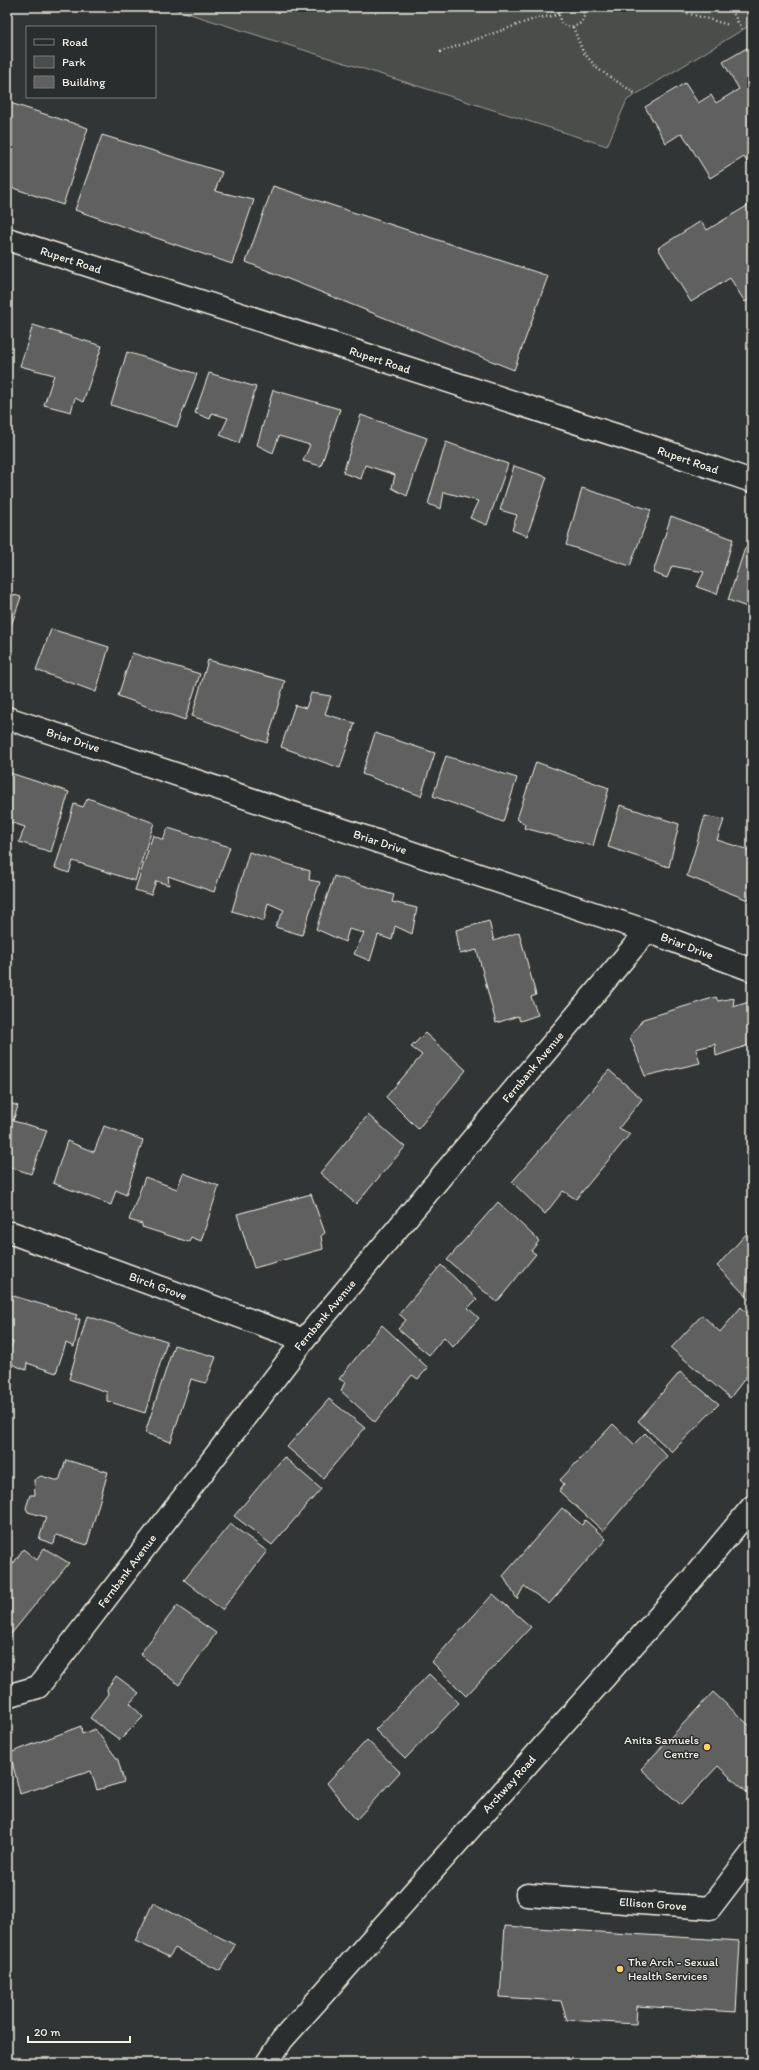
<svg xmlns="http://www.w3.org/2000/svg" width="759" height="2070" viewBox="0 0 759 2070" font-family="Itim,sans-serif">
<rect width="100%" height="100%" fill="#323535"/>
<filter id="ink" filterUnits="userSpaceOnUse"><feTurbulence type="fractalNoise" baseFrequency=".025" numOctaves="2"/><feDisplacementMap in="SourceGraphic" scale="8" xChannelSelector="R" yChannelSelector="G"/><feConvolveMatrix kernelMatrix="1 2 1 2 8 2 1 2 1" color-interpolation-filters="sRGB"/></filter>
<g filter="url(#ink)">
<path fill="#4b4d4c" stroke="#a09f9a" d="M168 7H752V24L627 100 607 146Z"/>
<g fill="#5f605f" stroke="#f4f1e8">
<path d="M752 45V170L744 157 710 178 682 133 666 143 645 107 685 83 698 103 711 95 716 103 739 89 723 62Z"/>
<path d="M7 102 88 128 63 205 7 186Z"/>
<path d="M102 135 222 172 215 191 254 200 232 264 75 210Z"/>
<path d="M273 186 548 276 514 370 246 262Z"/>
<path d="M752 203V298L745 302 730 278 691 302 658 248 701 221 707 230Z"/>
<path d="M33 325 102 346 83 402 75 398 71 412 44 405 54 375 20 366Z"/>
<path d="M127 352 197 374 177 427 111 405Z"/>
<path d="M209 373 256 387 239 443 220 435 228 418 212 413 210 419 195 413Z"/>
<path d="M273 390 340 409 321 466 303 461 310 445 279 436 273 453 257 445Z"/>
<path d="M361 415 427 438 407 496 392 488 395 475 365 465 361 479 343 473Z"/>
<path d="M446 442 508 464 487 525 470 518 478 501 444 492 441 509 428 504Z"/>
<path d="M514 466 547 477 527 536 512 530 517 515 500 510Z"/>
<path d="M582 488 651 510 630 566 566 545Z"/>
<path d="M671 516 733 539 717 594 697 587 704 572 672 566 667 578 653 573Z"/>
<path d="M745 548 752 550V609L728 600Z"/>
<path d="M7 593 21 597 7 637Z"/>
<path d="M51 629 109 647 96 692 36 670Z"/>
<path d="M132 653 200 674 185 720 118 696Z"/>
<path d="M208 660 285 681 267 743 192 716Z"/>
<path d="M311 693 331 696 325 714 355 723 340 768 281 747 295 705 306 708Z"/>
<path d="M375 733 435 753 421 796 362 774Z"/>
<path d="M446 756 517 778 503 822 433 796Z"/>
<path d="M536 762 609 788 593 846 524 828 525 824 517 819Z"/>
<path d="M7 772 69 792 51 852 19 842 25 827 7 821Z"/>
<path d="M88 798 154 823 135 881 73 861 69 873 55 868 74 804 83 807Z"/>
<path d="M620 805 679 824 669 867 608 847Z"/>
<path d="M705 816 724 820 717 840 752 851V888L748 900 687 876Z"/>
<path d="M168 828 230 847 214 892 168 876 169 885 156 881 151 895 135 890 153 835 163 840Z"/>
<path d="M249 852 310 871 309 880 320 882 302 935 275 927 284 910 268 903 264 921 232 911Z"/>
<path d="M334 876 394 895 392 902 417 908 412 934 395 926 392 940 378 935 370 961 354 954 364 933 349 929 345 942 316 929Z"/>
<path d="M489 921 494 941 519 932 536 995 531 997 538 1015 520 1021 518 1016 496 1023 477 950 460 954 456 930Z"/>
<path d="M716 997 718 1001 734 998 733 1007 749 1002 752 1014V1044L716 1056 715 1044 696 1049 700 1063 645 1076 630 1037 643 1019Z"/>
<path d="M425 1033 466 1070 418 1129 386 1097 422 1055 411 1047Z"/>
<path d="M609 1070 642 1099 619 1128 630 1134 576 1199 563 1191 545 1214 512 1182Z"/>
<path d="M7 1102 18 1106 13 1121 47 1130 31 1174 7 1166Z"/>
<path d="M368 1115 405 1147 356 1204 320 1173Z"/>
<path d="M104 1126 143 1140 126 1195 116 1190 111 1205 53 1183 67 1141 94 1152Z"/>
<path d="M183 1173 219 1186 201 1241 191 1237 189 1242 142 1227V1224L129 1220 145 1177 177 1189Z"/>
<path d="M311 1194 325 1233 321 1236 323 1249 254 1268 237 1214Z"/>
<path d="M498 1202 539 1241 531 1251 536 1254 497 1302 447 1260Z"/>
<path d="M748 1232 752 1236V1302L717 1266Z"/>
<path d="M441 1265 477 1299 468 1308 479 1318 453 1347 444 1337 429 1355 398 1329 406 1320 399 1314Z"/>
<path d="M7 1294 77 1315 75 1319H80L74 1347 66 1343 56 1373 27 1363 26 1370 7 1362V1356L13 1342 7 1341Z"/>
<path d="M741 1307 752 1317V1369L730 1398 671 1348 702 1315 720 1332Z"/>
<path d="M87 1316 167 1341 145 1413 107 1401V1392L69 1379Z"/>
<path d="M382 1325 428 1368 418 1379 412 1375 375 1422 341 1391 345 1382 339 1379Z"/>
<path d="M174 1345 216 1357 206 1383 191 1379 171 1442 145 1433Z"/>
<path d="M680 1372 719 1404 672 1452 638 1421Z"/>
<path d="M329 1399 365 1428 323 1478 287 1447Z"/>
<path d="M613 1424 634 1444 645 1433 667 1456 603 1531 559 1491 564 1484 560 1480Z"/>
<path d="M284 1457 321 1489 272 1545 234 1516Z"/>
<path d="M66 1460 108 1472 87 1545 56 1535 54 1544 39 1539 46 1517 28 1512 26 1508 30 1495H35L34 1480 41 1476 59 1481Z"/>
<path d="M562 1508 582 1525 585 1520 606 1539 549 1604 524 1586 517 1599 503 1576Z"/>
<path d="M230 1524 267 1551 222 1610 184 1580Z"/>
<path d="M44 1548 69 1563 7 1639V1573L23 1549 37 1560Z"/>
<path d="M493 1594 531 1627 466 1696 432 1662Z"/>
<path d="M177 1606 216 1633 179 1685 140 1654Z"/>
<path d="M429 1674 459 1703 405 1759 375 1730Z"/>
<path d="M116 1676 139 1693 130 1703 143 1717 120 1740 90 1718 108 1694 107 1689Z"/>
<path d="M713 1692 752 1728V1797L718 1766 681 1805 641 1769Z"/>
<path d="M81 1726 82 1734 95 1729 118 1760 124 1782 97 1790 91 1771 20 1794 10 1753Z"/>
<path d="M367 1740 400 1772 356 1820 327 1783Z"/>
<path d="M153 1903 235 1945 220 1971 175 1948 169 1957 135 1941Z"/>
<path d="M505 1926 740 1941 736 2012 637 2006 636 2024 567 2020 561 2001 500 1997Z"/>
</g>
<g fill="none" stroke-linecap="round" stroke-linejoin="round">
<defs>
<g id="street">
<path d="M7 718 647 931 752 970"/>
<path d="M12 1233 304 1340"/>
<path d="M7 1696 38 1687 304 1340 647 931"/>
<path d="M527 1895 710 1908 752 1853"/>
</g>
<g id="secondary">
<path d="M7 239 634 441 752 481"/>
<path d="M267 2063 282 2040 692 1579 752 1507"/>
</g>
</defs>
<use href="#street" stroke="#f4f1e8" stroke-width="25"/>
<use href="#secondary" stroke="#f4f1e8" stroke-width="25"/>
<g stroke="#f4f1e8" stroke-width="2.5" stroke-dasharray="1 3" stroke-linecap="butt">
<path d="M561 7 559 15 561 23C573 32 590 22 582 8"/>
<path d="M648 7 680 11 729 25"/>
<path d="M730 7 742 30"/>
<path d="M582 8 639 7"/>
<path d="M573 27 583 52 598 69 636 94"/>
<path d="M440 52 537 18 559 15"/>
</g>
<use href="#street" stroke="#2a2d2e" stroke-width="22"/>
<use href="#secondary" stroke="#2a2d2e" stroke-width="22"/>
</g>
</g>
<g fill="#ffd166" stroke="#2a2d2e" stroke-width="1.5">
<circle cx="707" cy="1747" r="4"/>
<circle cx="620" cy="1969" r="4"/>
</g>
<g text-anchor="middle" stroke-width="3" stroke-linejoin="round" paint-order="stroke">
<g font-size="12" fill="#f4f1e8" stroke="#2a2d2e">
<text transform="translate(71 260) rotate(18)" y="4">Rupert Road</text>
<text transform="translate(380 360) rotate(18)" y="4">Rupert Road</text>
<text transform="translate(688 460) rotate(19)" y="4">Rupert Road</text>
<text transform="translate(73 740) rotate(18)" y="4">Briar Drive</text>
<text transform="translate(380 842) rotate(18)" y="4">Briar Drive</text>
<text transform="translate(687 946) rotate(21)" y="4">Briar Drive</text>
<text transform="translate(533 1067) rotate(-50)" y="4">Fernbank Avenue</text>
<text transform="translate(158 1286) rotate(20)" y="4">Birch Grove</text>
<text transform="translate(325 1315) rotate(-50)" y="4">Fernbank Avenue</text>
<text transform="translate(127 1571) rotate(-53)" y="4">Fernbank Avenue</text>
<text transform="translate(509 1784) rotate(-48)" y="4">Archway Road</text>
<text transform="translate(653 1904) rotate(4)" y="4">Ellison Grove</text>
</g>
<g font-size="12" fill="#f4f1e8" stroke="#2a2d2e" text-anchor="end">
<text x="699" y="1744">Anita Samuels<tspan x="699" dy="14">Centre</tspan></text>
<text x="628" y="1966" text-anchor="start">The Arch - Sexual<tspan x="628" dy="14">Health Services</tspan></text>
</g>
</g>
<rect width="759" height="2070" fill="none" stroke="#2a2d2e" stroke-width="24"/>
<rect x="12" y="12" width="735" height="2046" fill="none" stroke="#f4f1e8" stroke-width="1.5" filter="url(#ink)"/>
<rect x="26" y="26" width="130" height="72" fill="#2a2d2e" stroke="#7b7b78"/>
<rect x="34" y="39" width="20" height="6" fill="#2a2d2e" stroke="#7b7b78"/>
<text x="62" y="46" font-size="12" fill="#f4f1e8">Road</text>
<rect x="34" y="56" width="20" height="12" fill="#4b4d4c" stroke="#7b7b78"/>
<text x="62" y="66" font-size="12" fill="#f4f1e8">Park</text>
<rect x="34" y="76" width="20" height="12" fill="#5f605f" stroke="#7b7b78"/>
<text x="62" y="86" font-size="12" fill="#f4f1e8">Building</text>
<path d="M28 2036v6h102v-6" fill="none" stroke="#f4f1e8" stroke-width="2"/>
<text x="34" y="2036" font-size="12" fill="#f4f1e8" stroke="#2a2d2e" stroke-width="3" paint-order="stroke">20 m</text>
</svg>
